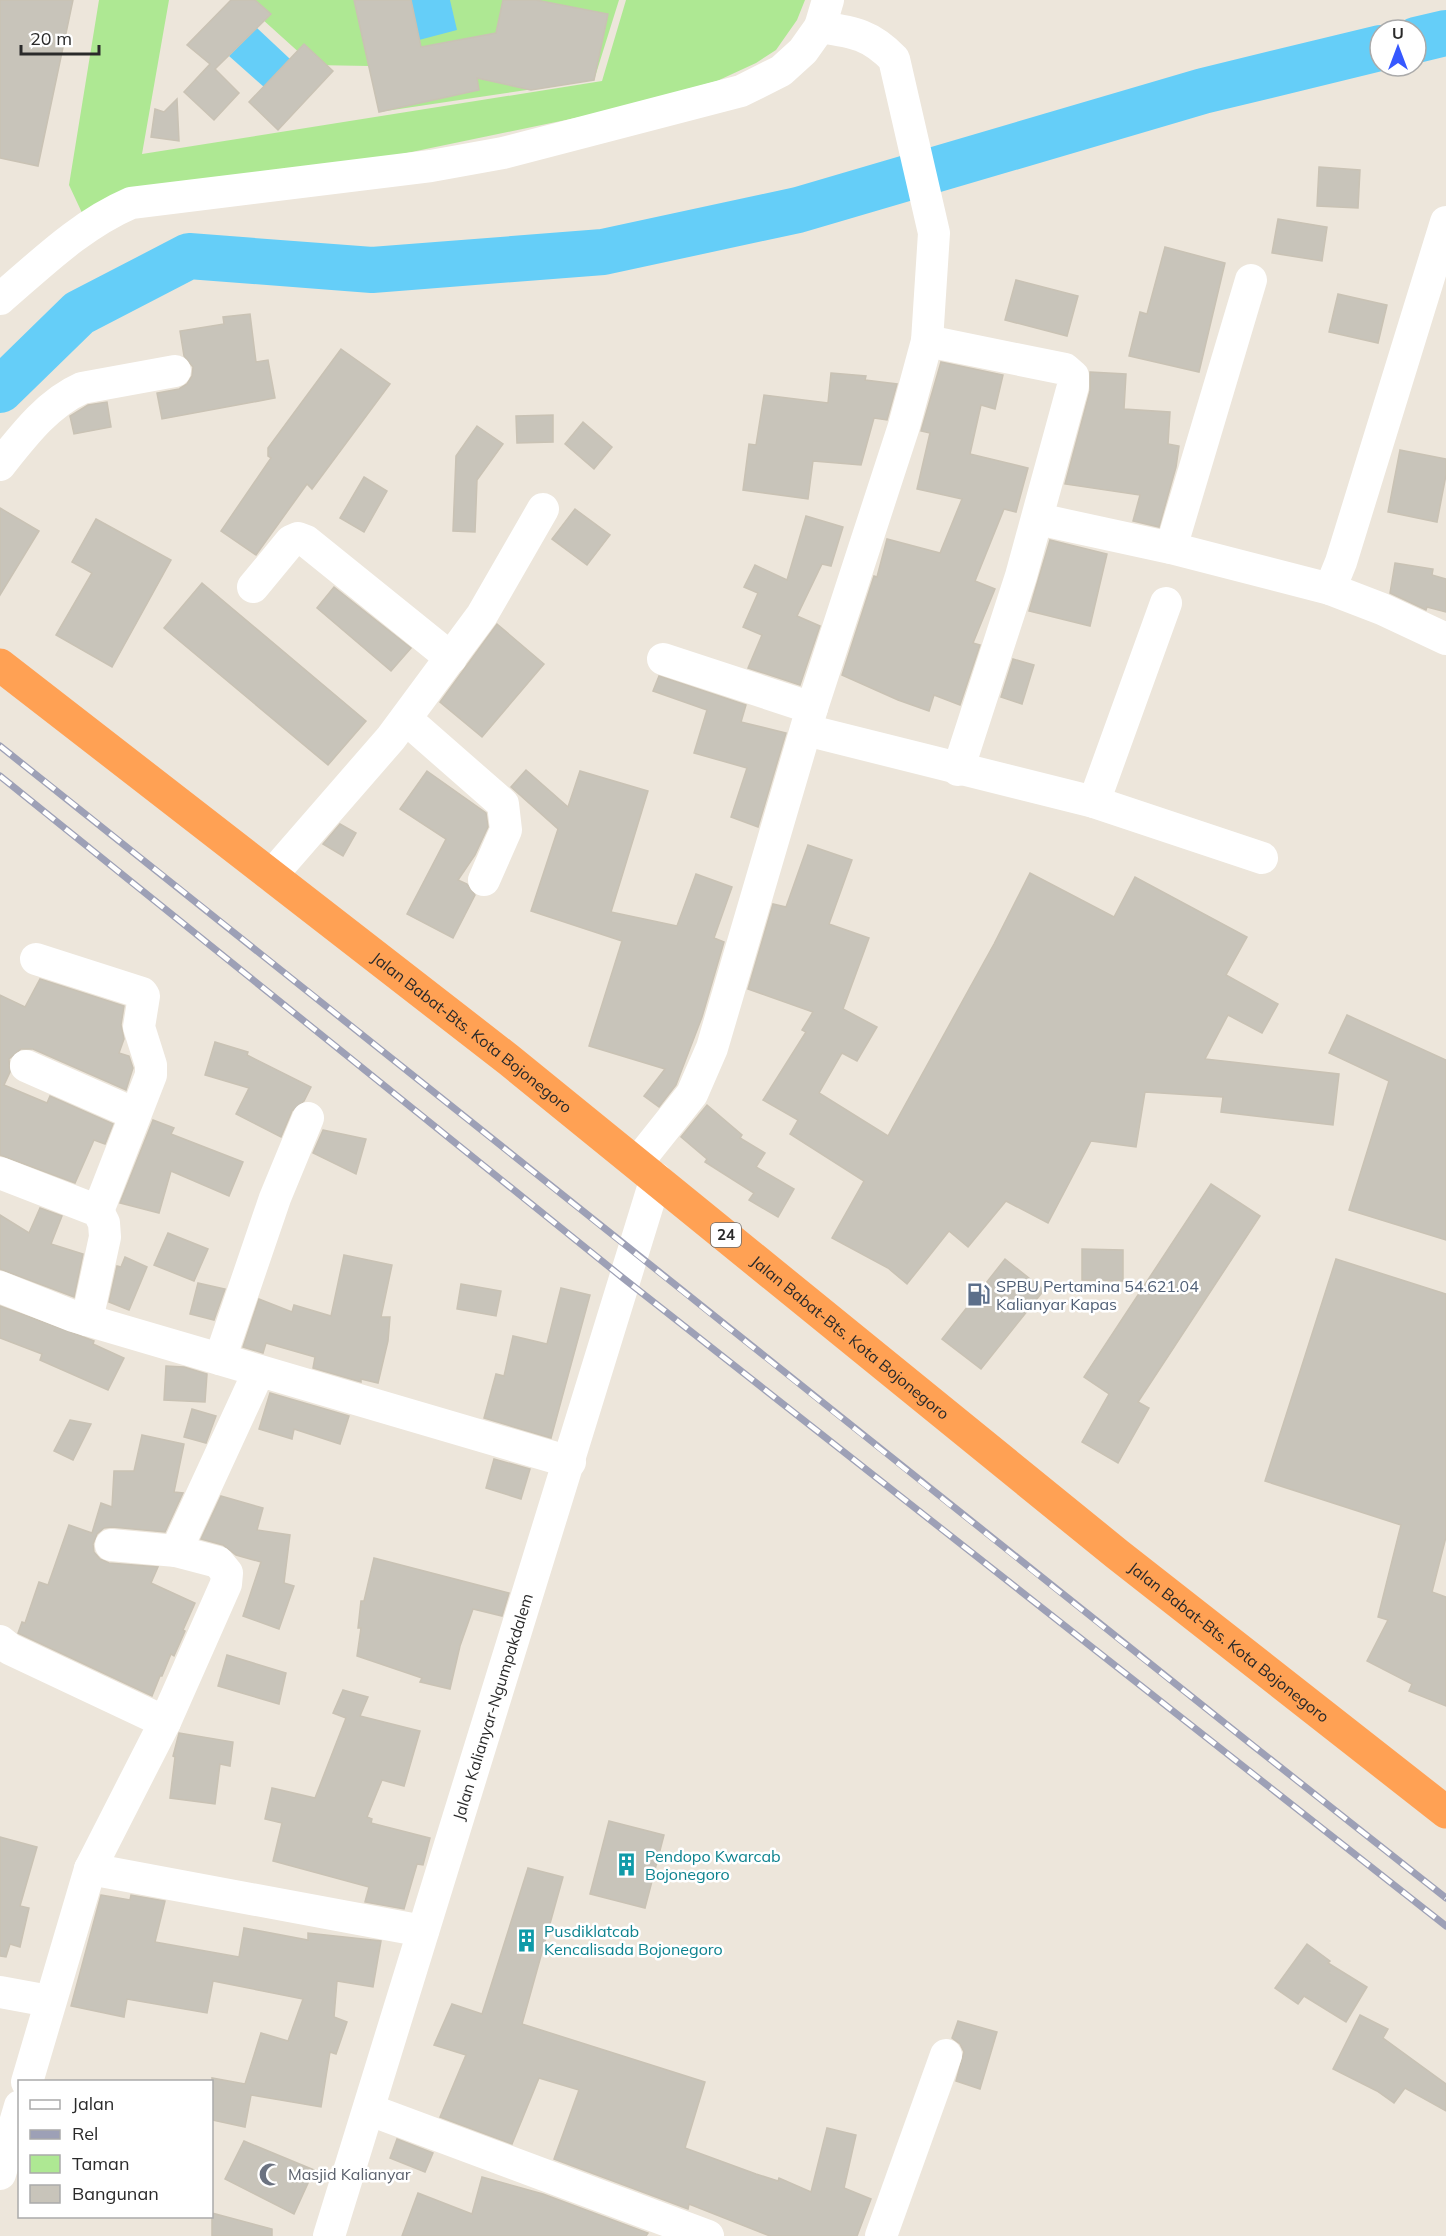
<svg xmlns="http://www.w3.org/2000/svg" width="1446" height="2236" viewBox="0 0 1446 2236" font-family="Mulish,sans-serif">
<rect width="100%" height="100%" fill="#ede6db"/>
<g fill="#aee893">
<path d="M99 0H169L142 154 602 81 626 0H805L797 20 776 50 756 63 717 81 609 111 354 164 83 215 69 185Z"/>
<path d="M241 0H619L594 80 379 112 369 66 313 65Z"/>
</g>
<g fill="#65cef8">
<path d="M411 0H450L457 30 419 40Z"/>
<path d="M257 28 290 59 264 87 229 56Z"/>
</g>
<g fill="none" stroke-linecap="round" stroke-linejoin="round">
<g stroke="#65cef8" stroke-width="46">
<path d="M1416 40 1446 33"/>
<path d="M0 390 79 313 189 256 372 270 603 252 798 210 1203 91 1380 48"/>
</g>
</g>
<g fill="#c8c4ba" stroke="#c9c2b4" stroke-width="1.5">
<path d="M0 0H73L38 166 0 158Z"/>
<path d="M231 0H255L271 14 215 69 239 93 214 120 184 92 210 64 187 45Z"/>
<path d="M354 0H411L421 47 496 33 503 0H536L608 14 594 80 531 90 477 78 479 90 379 112Z"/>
<path d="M304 44 333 71 278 130 249 102Z"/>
<path d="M177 99 179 141 151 137 155 109 164 112Z"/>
<path d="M1319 167 1360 170 1358 208 1317 206Z"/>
<path d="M1278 219 1327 227 1322 261 1272 253Z"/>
<path d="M1165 247 1225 263 1199 372 1129 356 1140 312 1147 314Z"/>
<path d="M1016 280 1078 296 1067 336 1005 320Z"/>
<path d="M1338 294 1387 305 1378 343 1329 332Z"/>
<path d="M250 314 256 362 268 360 275 398 162 419 157 393 179 389 187 384 192 376 193 367 184 356 180 331 224 324 223 317Z"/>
<path d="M341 349 390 384 312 489 307 484 256 555 221 531 271 458 268 456V448Z"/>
<path d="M941 362 1003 375 995 409 981 405 970 454 1028 468 1016 512 1004 509 975 581 995 589 973 643 980 645 960 705 934 695 929 711 898 700 842 675 874 576 877 577 887 539 940 553 962 499 917 489 930 433 921 431Z"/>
<path d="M1090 372 1126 374 1124 409 1170 412 1168 444 1179 446 1176 467 1159 527 1133 521 1140 495 1065 484 1090 391Z"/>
<path d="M831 373 866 376 865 380 897 384 887 420 874 418 861 465 813 461 808 499 743 490 749 444 756 445 764 395 828 403Z"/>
<path d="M107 402 111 427 74 434 70 416 88 405Z"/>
<path d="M553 415V442L517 443 516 416Z"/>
<path d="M583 422 612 447 594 469 565 444Z"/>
<path d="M477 426 503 444 477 480 475 532 453 531 456 456Z"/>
<path d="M1400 450 1446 459V475L1437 522 1388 512Z"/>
<path d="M364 477 387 491 364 532 340 518Z"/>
<path d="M0 508 39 531 0 595Z"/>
<path d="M575 509 610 535 587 565 552 539Z"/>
<path d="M806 516 843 527 831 566 822 564 797 616 820 626 800 685 748 668 762 635 743 627 758 593 744 587 755 565 787 580Z"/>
<path d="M96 519 171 560 112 667 56 635 92 573 72 562Z"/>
<path d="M1050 540 1107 554 1090 626 1029 611Z"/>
<path d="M1395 563 1433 569 1432 575 1446 579V612L1427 607 1426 610 1390 593Z"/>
<path d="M202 583 366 721 328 765 164 628Z"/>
<path d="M334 587 411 648 391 671 317 608Z"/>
<path d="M497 624 544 664 482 737 440 702Z"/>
<path d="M1013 659 1034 665 1022 704 1001 697Z"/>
<path d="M659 676 746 705 741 722 786 733 758 827 731 817 747 768 694 753 707 710 653 691Z"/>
<path d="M526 770 568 807 580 771 648 791 611 912 677 926 696 874 732 887 714 938 724 942 702 1017 676 1085 659 1107 644 1096 665 1069 589 1046 622 941 531 911 558 829 511 787Z"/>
<path d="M427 771 486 813 488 827 475 855 458 880 467 884 475 895 453 938 407 914 446 839 400 809Z"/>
<path d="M340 824 356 833 343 856 323 844Z"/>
<path d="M808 845 852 860 829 924 869 938 843 1009 877 1027 857 1061 842 1053 819 1093 888 1136 994 944 1030 873 1114 917 1135 877 1247 937 1226 975 1278 1004 1262 1033 1228 1015 1205 1059 1339 1074 1333 1125 1221 1112 1223 1097 1145 1092 1136 1147 1091 1141 1048 1223 1006 1201 968 1247 949 1231 907 1284 888 1268 832 1238 864 1181 790 1134 798 1120 763 1100 806 1032 802 1030 813 1012 748 989 773 904 786 907Z"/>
<path d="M40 979 124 1006 121 1025 124 1039 119 1053 129 1056 133 1068 126 1090 33 1049H21L9 1059 10 1072 4 1085 47 1103 50 1096 113 1124 105 1144 94 1140 75 1183 0 1155V995L25 1007Z"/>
<path d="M1347 1015 1446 1060V1240L1349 1210 1389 1081 1329 1053Z"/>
<path d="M215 1042 248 1052 247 1055 311 1087 304 1101 292 1111 281 1137 236 1114 249 1088 205 1075Z"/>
<path d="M707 1105 742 1135 740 1138 765 1153 756 1167 794 1189 778 1217 749 1200 754 1193 705 1162 707 1159 681 1137Z"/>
<path d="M153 1120 174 1128 171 1134 243 1162 229 1196 171 1171 159 1213 120 1203Z"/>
<path d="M323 1130 366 1139 356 1174 313 1153Z"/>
<path d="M1211 1184 1260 1216 1138 1402 1149 1408 1118 1463 1082 1442 1109 1394 1084 1377Z"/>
<path d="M40 1208 62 1216 51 1244 83 1254 74 1297 0 1269V1215L29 1233Z"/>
<path d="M168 1233 208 1249 194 1281 154 1265Z"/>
<path d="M1082 1249 1123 1250V1281L1082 1280Z"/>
<path d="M344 1255 392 1265 381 1317H390L388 1341 378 1383 361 1379V1382L313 1368 315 1357 266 1343 263 1353 243 1347 259 1299 292 1312 294 1305 331 1316Z"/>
<path d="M125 1257 147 1267 129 1310 109 1302 117 1266 121 1267Z"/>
<path d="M1005 1259 1044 1290 981 1369 942 1339Z"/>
<path d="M1336 1259 1446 1294V1537L1432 1592 1446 1597V1706L1409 1691 1412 1684 1367 1661 1388 1620 1378 1617 1401 1525 1265 1481Z"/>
<path d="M198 1283 225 1289 214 1320 190 1314Z"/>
<path d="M461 1284 501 1291 496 1316 457 1309Z"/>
<path d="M561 1288 590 1295 551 1438 484 1418 496 1374 504 1376 513 1336 547 1344Z"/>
<path d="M0 1306 94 1341 93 1344 124 1358 108 1390 40 1360 42 1354 0 1338Z"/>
<path d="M166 1366 184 1367 207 1374 205 1402 164 1400Z"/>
<path d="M270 1393 349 1416 340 1444 294 1429 292 1439 259 1429Z"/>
<path d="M192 1409 216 1416 206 1443 184 1437Z"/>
<path d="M70 1420 91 1424 73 1460 54 1451Z"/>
<path d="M142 1435 184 1444 174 1492 183 1493 165 1532 112 1527 104 1528 97 1534 93 1544 94 1552 100 1559 109 1563 158 1567 151 1583 195 1603 183 1630 185 1631 174 1656 171 1654 162 1676H160L152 1696 18 1633 22 1622 25 1623 39 1582 48 1585 69 1525 92 1533 101 1503 112 1507 114 1471H134Z"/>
<path d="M494 1459 530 1469 521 1499 486 1488Z"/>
<path d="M221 1496 263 1508 257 1530 290 1535 284 1583 294 1586 279 1629 243 1616 261 1562 236 1555 223 1545 201 1539Z"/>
<path d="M374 1558 509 1593 502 1616 473 1609 460 1646 450 1689 420 1682 422 1678 357 1656 361 1628H358L361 1601H364Z"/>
<path d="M227 1655 286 1673 279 1704 218 1686Z"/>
<path d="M343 1690 368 1697 360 1716 420 1731 404 1786 382 1780 367 1817 372 1819 371 1823 430 1838 423 1865 417 1864 404 1909 365 1902 369 1887 273 1861 282 1823 265 1819 272 1788 315 1798 346 1718 333 1713Z"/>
<path d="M179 1733 233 1742 230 1766 220 1764 215 1804 170 1798 175 1757 173 1756Z"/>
<path d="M609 1821 664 1835 645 1908 590 1894Z"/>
<path d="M0 1837 37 1847 20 1906 29 1908 20 1947 10 1944 6 1957 0 1956Z"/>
<path d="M528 1868 563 1877 522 2024 705 2082 685 2148 756 2174 778 2181 779 2178 811 2192 827 2128 856 2135 844 2188 871 2199 857 2236H770L689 2204 688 2209 554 2159 579 2090 539 2078 512 2144 440 2117 466 2055 434 2045 452 2004 482 2014Z"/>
<path d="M101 1895 130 1900 131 1895 165 1901 155 1942 239 1957 244 1928 308 1940V1933L381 1941 373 1987 337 1981 334 2017 347 2022 336 2054 330 2052 321 2107 251 2095 245 2127 212 2120V2078L245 2084 261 2033 288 2041 303 1999 213 1981 207 2013 127 1999 124 2017 71 2006Z"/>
<path d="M1307 1944 1330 1961 1328 1963 1367 1987 1346 2022 1304 1996 1298 2004 1275 1988Z"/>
<path d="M1360 2015 1388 2029 1383 2038 1446 2084V2111L1405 2088 1394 2103 1377 2091 1333 2069Z"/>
<path d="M958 2021 997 2032 980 2089 956 2081 964 2052 960 2044 952 2038Z"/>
<path d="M397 2139 433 2153 425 2172 390 2158Z"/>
<path d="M244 2141 314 2170 294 2214 225 2179Z"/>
<path d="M482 2177 543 2194 648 2233 646 2236H402L418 2193 472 2214Z"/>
<path d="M212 2213 272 2229V2236H212Z"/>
</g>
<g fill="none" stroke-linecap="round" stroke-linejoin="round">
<g stroke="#fff" stroke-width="32">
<path d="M0 299C41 264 80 225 131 203L431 166 503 153 741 91 781 71 803 51 820 27 828 0"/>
<path d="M927 341 1065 369 1073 376V386L1021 576 958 770"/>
<path d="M0 465C23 436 48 403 82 388L175 371"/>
<path d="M1038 519 1171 548 1330 589 1341 562 1446 222"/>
<path d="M1171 548 1251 280"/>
<path d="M253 587 291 541 298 538 306 541 451 658"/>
<path d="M1330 589 1382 609 1446 639"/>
<path d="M663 659 812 708"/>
<path d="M406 719 503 804 506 830 484 880"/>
<path d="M806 730 1094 802 1166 603"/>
<path d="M1094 802 1262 858"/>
<path d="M271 876 391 738 482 615 543 509"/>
<path d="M36 959 142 993 144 996 139 1027 151 1065V1075L98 1211"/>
<path d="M26 1066 135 1114"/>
<path d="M637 1163 692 1094 712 1048 812 708 904 426 927 341 934 233 894 59C870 34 853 32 820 27"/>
<path d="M0 1173 98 1211 104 1223 105 1237 87 1320"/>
<path d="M0 1287 73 1316 570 1462"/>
<path d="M220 1359 275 1198 308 1118"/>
<path d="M111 1545 176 1551"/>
<path d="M0 1641 10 1649 165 1722"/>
<path d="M90 1869 423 1931"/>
<path d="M0 1992 49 2001"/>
<path d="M27 2082 90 1869 165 1722 226 1584 227 1573 218 1562 176 1551 259 1371"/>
<path d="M370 2110 708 2236"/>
<path d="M0 2174 20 2106"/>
<path id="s1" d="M329 2236 656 1178"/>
<path d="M881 2236 946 2055"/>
</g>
<path stroke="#ffa154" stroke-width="33" id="s2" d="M0 665 509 1060 1117 1554 1446 1812"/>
<defs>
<g id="rail">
<path d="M0 746C483 1130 962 1517 1446 1898"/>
<path d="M0 776 623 1278 1446 1926"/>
</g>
</defs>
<use href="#rail" stroke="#9da0b6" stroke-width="7"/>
<use href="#rail" stroke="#fff" stroke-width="4.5" stroke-dasharray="14" stroke-linecap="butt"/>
</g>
<defs>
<symbol id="fuel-bare" viewBox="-9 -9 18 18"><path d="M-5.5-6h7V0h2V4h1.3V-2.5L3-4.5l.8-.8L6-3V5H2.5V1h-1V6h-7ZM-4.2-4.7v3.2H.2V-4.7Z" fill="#5c6f8a" stroke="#fff" stroke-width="2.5" paint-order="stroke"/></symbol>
<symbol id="building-bare" viewBox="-9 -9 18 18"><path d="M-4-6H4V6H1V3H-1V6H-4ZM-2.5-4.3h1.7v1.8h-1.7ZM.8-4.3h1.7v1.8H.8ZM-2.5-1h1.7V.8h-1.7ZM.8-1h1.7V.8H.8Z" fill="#0f9aa8" stroke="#fff" stroke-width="2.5" paint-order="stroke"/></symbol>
<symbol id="mosque-bare" viewBox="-9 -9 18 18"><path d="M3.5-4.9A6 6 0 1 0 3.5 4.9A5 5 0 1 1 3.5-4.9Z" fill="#6b7280" stroke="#fff" stroke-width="2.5" paint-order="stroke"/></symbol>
</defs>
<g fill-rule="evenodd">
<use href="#fuel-bare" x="962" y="1278" width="33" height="33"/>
<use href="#building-bare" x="610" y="1848" width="33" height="33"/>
<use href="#building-bare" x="510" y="1924" width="33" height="33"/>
<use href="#mosque-bare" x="254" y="2158" width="33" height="33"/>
</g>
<g text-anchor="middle" stroke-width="5" stroke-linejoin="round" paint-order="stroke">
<rect fill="#fff" stroke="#6a6a6a" stroke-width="1.5" x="711" y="1223" width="30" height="24" rx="4.5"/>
<g font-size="15" font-weight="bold" fill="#2a2a2a">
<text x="726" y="1240">24</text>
</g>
<g font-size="16" fill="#2a2a2a" stroke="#fff">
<text dy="6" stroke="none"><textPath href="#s2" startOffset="598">Jalan Babat-Bts. Kota Bojonegoro</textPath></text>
<text dy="6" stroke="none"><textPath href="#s2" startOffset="1084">Jalan Babat-Bts. Kota Bojonegoro</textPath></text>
<text dy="6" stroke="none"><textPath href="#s2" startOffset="1570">Jalan Babat-Bts. Kota Bojonegoro</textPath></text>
<text dy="6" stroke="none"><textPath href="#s1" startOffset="554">Jalan Kalianyar-Ngumpakdalem</textPath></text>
</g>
<g font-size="16" fill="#4e5e75" stroke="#fff" text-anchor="start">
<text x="996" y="1292">SPBU Pertamina 54.621.04<tspan x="996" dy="18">Kalianyar Kapas</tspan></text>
</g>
<g font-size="16" fill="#0d838f" stroke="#fff" text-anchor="start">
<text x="645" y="1862">Pendopo Kwarcab<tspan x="645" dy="18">Bojonegoro</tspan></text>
<text x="544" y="1937">Pusdiklatcab<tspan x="544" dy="18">Kencalisada Bojonegoro</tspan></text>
</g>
<g font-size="16" fill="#5b616d" stroke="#fff" text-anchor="start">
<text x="288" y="2180">Masjid Kalianyar</text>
</g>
</g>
<rect x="18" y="2080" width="195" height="138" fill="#ffffff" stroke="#aaaaaa" stroke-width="1.5"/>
<rect x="30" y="2100" width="30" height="9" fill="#ffffff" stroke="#aaaaaa" stroke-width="1.5"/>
<text x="72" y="2110" font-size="18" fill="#2a2a2a">Jalan</text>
<rect x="30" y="2130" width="30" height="9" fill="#9da0b6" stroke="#aaaaaa" stroke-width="1.5"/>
<text x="72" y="2140" font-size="18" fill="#2a2a2a">Rel</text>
<rect x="30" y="2155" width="30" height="18" fill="#aee893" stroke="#aaaaaa" stroke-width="1.5"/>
<text x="72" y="2170" font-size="18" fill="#2a2a2a">Taman</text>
<rect x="30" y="2185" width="30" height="18" fill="#c8c4ba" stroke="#aaaaaa" stroke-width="1.5"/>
<text x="72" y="2200" font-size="18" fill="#2a2a2a">Bangunan</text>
<g transform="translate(1398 48)"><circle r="28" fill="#ffffff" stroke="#aaaaaa" stroke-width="1.5"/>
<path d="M0-4.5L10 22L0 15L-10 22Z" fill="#3658ff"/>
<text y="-9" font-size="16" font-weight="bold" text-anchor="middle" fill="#2a2a2a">U</text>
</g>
<path d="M21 45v9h78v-9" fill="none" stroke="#2a2a2a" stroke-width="3"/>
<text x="30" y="45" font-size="18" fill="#2a2a2a" stroke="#ffffff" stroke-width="4.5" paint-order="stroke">20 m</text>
</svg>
